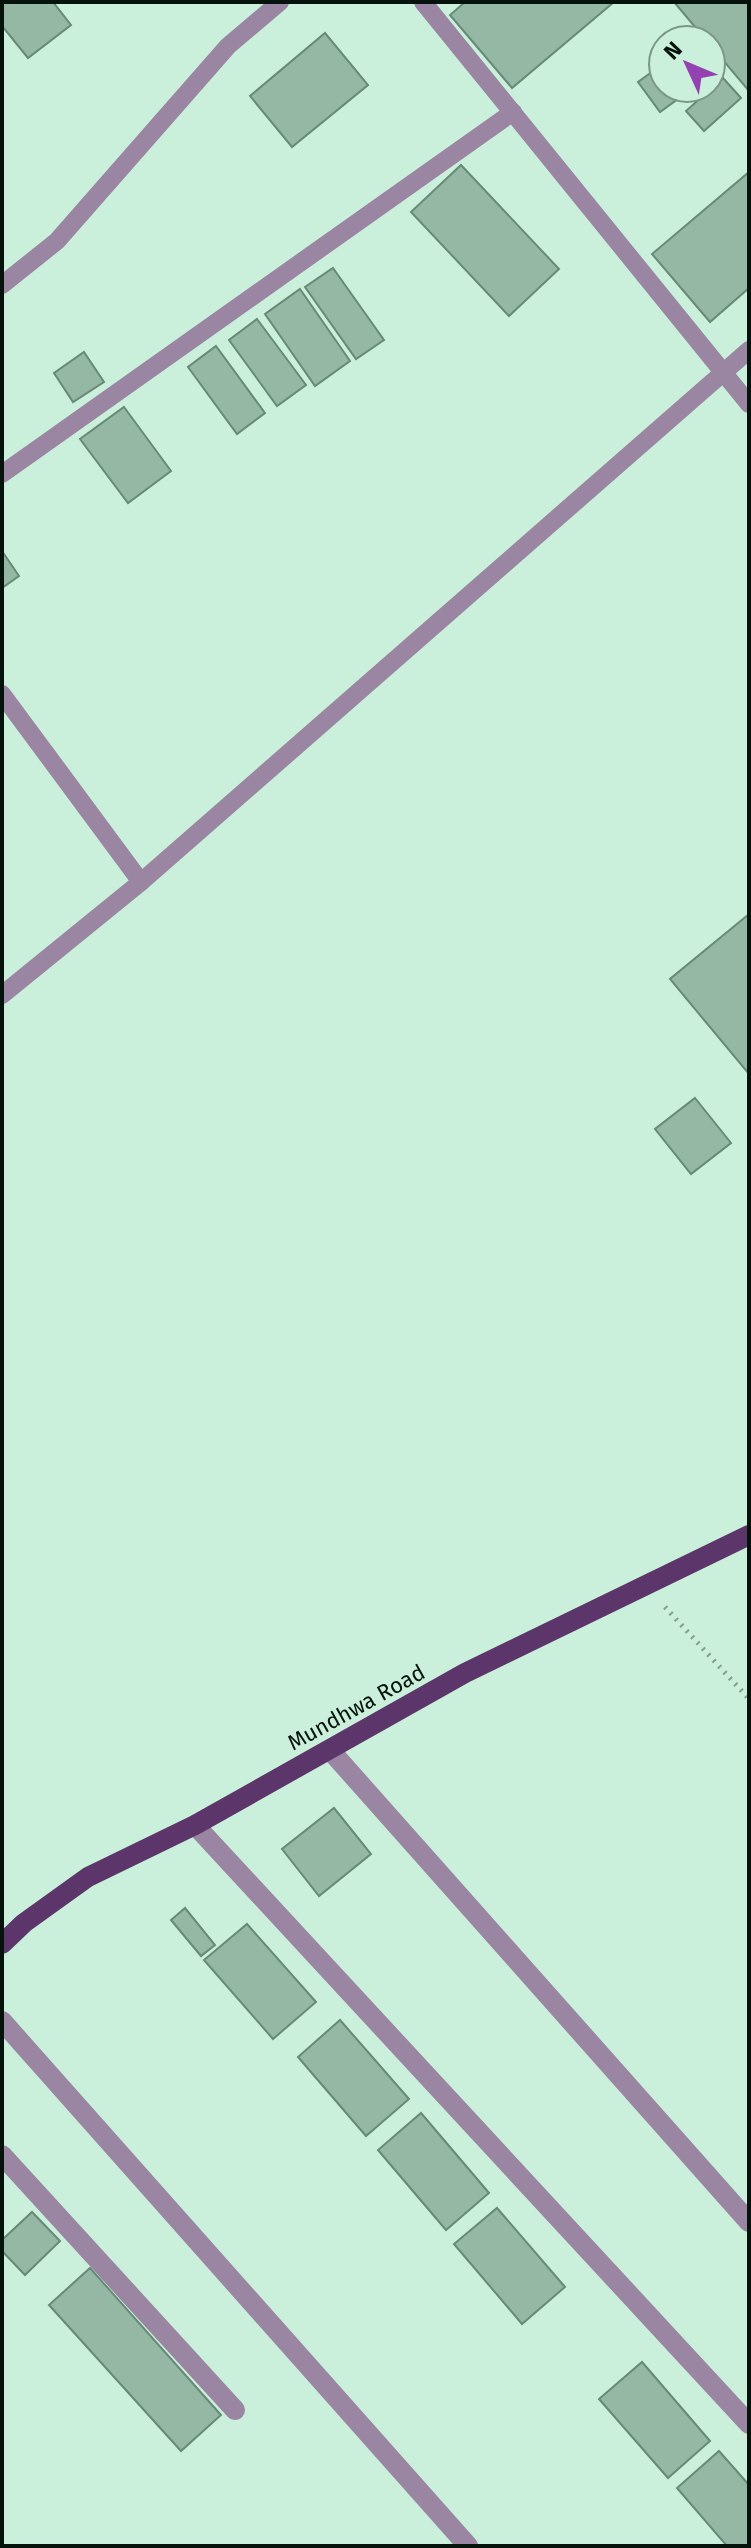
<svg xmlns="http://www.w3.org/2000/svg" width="751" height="2548" viewBox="0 0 751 2548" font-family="'Fira Sans',sans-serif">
<rect width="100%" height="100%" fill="#caefda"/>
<g fill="#94b8a4" stroke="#678a77" stroke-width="2">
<path d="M2 2H53L71 25 28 58 2 26Z"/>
<path d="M465 2H614L512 88 450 15Z"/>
<path d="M674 2H749V91L711 46V40H706Z"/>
<path d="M325 33 368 85 292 147 250 96Z"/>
<path d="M663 64V88H693L660 112 638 82Z"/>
<path d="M723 78 741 98 704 131 686 111Z"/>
<path d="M461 165 559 269 509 316 411 212Z"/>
<path d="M749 172V288L710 322 652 254Z"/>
<path d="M333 268 384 340 356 359 305 287Z"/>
<path d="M300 289 350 361 315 386 265 314Z"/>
<path d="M257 319 306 385 277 406 229 340Z"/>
<path d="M216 346 265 413 237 434 188 367Z"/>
<path d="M84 352 104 382 73 402 54 373Z"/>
<path d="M124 407 171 471 128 503 80 439Z"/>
<path d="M2 551 19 576 2 588Z"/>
<path d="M749 914V1074L670 979Z"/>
<path d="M695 1098 731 1143 691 1174 655 1129Z"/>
<path d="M334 1808 371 1854 319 1896 282 1849Z"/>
<path d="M185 1908 215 1945 201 1956 171 1920Z"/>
<path d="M247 1924 316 2002 273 2039 204 1960Z"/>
<path d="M340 2020 409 2099 366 2136 298 2057Z"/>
<path d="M421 2113 489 2193 446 2230 378 2150Z"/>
<path d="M497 2208 565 2287 522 2324 454 2244Z"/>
<path d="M32 2212 60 2241 25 2275 2 2251V2240Z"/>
<path d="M90 2268 221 2415 181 2451 49 2305Z"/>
<path d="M642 2362 710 2441 668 2478 599 2399Z"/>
<path d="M719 2451 749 2485V2546H727L677 2488Z"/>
</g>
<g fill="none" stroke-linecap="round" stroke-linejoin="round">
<path stroke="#829e8e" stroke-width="5" stroke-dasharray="2 6" stroke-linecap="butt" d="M665 1607 749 1699"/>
<g stroke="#9a85a3" stroke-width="18">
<path d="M423 2 749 404"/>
<path d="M2 285 57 241 228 46 280 2"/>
<path d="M2 474 513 112"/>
<path d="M2 694 141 882"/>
<path d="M2 995 141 882 749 350"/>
</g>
<g stroke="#9a85a3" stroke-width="20">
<path d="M330 1750 749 2222"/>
<path d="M195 1825 749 2424"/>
<path d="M2 2021 468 2546"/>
<path d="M2 2155 235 2410"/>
</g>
<path stroke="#5c366b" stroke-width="20" d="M2 1944 24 1923 88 1877 195 1825 465 1673 749 1535"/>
</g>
<g text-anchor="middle" stroke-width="6" stroke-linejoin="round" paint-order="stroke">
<g font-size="22" fill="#06130c" stroke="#caefda">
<text transform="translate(356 1707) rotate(-29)" y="8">Mundhwa Road</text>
</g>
</g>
<rect width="751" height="2548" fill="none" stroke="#06130c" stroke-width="8"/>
<g transform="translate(687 64) rotate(314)"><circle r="38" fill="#caefda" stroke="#7c9788" stroke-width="2"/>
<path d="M0-6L14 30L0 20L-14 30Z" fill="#9442b1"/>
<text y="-12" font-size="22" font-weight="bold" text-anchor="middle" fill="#06130c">N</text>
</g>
</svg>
